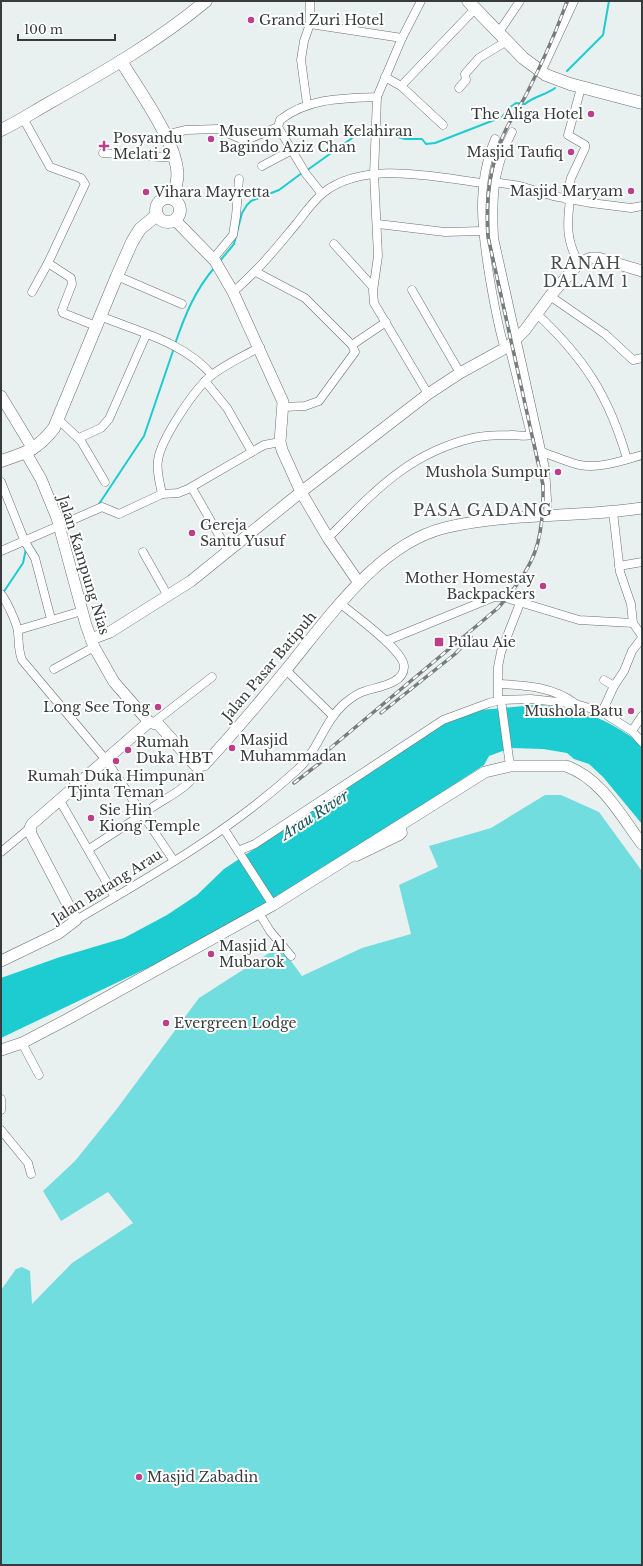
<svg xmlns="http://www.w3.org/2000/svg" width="643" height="1566" viewBox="0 0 643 1566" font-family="'Libre Baskerville',serif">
<rect width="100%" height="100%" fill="#e9f0f0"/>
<path fill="#71dddf" d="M545 795H561L599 812 642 871V1565H1V1290L16 1269 22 1267 30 1271 32 1304 72 1263 133 1223 108 1192 61 1221 43 1191 75 1161 116 1110 199 998 280 946 302 976 362 948 411 934 399 885 438 867 429 846 491 828Z"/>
<path fill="#1dccd0" d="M535 705C578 707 608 718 642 745V824L603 777 589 764 574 759 567 753 543 749 511 748 489 756 484 765 275 901 162 961 1 1038V978L60 957 124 938 167 915 197 895 224 869 451 719 481 710Z"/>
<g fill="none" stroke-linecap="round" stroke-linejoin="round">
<g stroke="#1dccd0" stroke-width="2">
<path d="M567 71 603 35 609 1"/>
<path d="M377 131 405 139H422L426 144 435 143 502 117 509 108 516 103 525 104C534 96 546 95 555 88"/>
<path d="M306 171 362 131H373"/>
<path d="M219 262 234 244 242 213 247 205 251 201 279 190 302 173"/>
<path d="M175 344C185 315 195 290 215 267"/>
<path d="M99 504 144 436 174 348"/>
<path d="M3 593 23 563 26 549"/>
</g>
<defs>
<g id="street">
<path d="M421 1 402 38 377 97 374 174 378 256 373 291 374 303 428 394"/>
<path d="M310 24 402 38"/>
<path d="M499 32 520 1"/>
<path d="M541 72 574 1"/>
<path d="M385 77 401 86 443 125"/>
<path d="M401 86 475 9"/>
<path d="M459 88 466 80 465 74 479 58 507 41"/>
<path d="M307 104 301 60 304 41 310 24V1"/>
<path d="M23 118 50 167 81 178 85 184 48 263 71 278 72 284 62 310 63 313 96 326"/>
<path d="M278 127 306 174 322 194"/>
<path d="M512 132C493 169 492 198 494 238L545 468 548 515"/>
<path d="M165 135 186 130 218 129 239 138H251L278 127 280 120C308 98 343 98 377 97"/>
<path d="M495 139C475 186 482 232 490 280 494 303 498 327 505 349"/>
<path d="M103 153 175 158"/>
<path d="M262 166 292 150"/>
<path d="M494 182 520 186 553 196 591 203 631 208 642 206"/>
<path d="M566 199 571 178 585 148V145L568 135 581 88"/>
<path d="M570 200C567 224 566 241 579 263"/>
<path d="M378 224 445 232 482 231"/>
<path d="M334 244 373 287"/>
<path d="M213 259 233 235 236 216 239 179"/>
<path d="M256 272 305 298 352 345 355 352 319 401 305 406 284 407"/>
<path d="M117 276 182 304"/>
<path d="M412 290 460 373"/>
<path d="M32 292 48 263"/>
<path d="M233 292C259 270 276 248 297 223 305 213 313 201 323 193 364 160 434 177 482 183"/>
<path d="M550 296 605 334 633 360 642 358"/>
<path d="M537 314C584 358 609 396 627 459"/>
<path d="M100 316C139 332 184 342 212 375"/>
<path d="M352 345 386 322"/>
<path d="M205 381 227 408 252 452"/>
<path d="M59 420 81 441 105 482"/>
<path d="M79 438 101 428 109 419 146 335"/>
<path d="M542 452C554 456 567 462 580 465 600 469 624 460 642 455"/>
<path d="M1 482 25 542 35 558 51 619"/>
<path d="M192 488 228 551"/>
<path d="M162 494C160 483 156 471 158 460 161 439 195 388 212 375 226 364 244 356 260 347"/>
<path d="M613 512 620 572 631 604 633 623 642 636"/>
<path d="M328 538C373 493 408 453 473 438 486 435 500 435 513 435 519 435 525 437 531 435L509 346"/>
<path d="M1 551 102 507 119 514 162 494 178 493 188 489 264 445 280 442"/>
<path d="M143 552 168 596"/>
<path d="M619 566 642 562"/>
<path d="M1 594C6 600 17 623 18 632 19 642 18 650 22 660L106 760 174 861"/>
<path d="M18 630 82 611"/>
<path d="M386 641 494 597H503L579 620 633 623"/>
<path d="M54 669 94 647"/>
<path d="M286 670 333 716"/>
<path d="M604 680 614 686"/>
<path d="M499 684C526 685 553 687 576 704"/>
<path d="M501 700 510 766"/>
<path d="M498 701V667L501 652 520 603"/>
<path d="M602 712 614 686 624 671 632 651 642 638"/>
<path d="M153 723 212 677"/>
<path d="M632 731 642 742"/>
<path d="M59 799 115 897"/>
<path d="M153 807C169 796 194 785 200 766"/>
<path d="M224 829 273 905"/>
<path d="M89 849 146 812"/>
<path d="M238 851 255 844 443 720 489 703 501 700 531 699 576 704 602 712 632 731 642 716"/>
<path d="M1 852 30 828"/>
<path d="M357 857 400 836 403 833 401 825"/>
<path d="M259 913 270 931 291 956"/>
<path d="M76 920C153 875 232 830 298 769 318 751 324 721 345 703 351 698 358 693 365 691 377 687 404 684 404 667 405 651 354 615 341 604"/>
<path d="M22 1043 39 1075"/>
<path d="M1 1099V1110"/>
<path d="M1 1130 28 1163 31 1174"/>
</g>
<g id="secondary">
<path d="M175 220 215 261 233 292 283 402 280 442 282 450 301 492 328 538 359 583"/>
<path d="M1 396 33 449"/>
<path d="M26 453 41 479 57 518 86 625 94 647 114 682 149 722"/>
<path d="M91 639 110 632 191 581 301 492 428 394 460 373 509 346 525 330 550 296 579 263 591 258H598L642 271"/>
<path d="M149 722 159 725 196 766 204 765C232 735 259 703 285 671 327 620 377 545 444 528 509 512 576 518 642 508"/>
<path d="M1 961 59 933 76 920 31 834 30 828 32 824 149 722"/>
<path d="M1 1050 22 1043 66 1020 273 905 485 772 510 766H566C601 778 621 816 642 844"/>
</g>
<g id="primary">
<path d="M468 1 523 58 546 75 570 84 642 103"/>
<path d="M121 61C138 89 173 137 177 169 179 179 175 189 173 199"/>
<path d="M1 130C18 122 33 112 49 103 104 72 158 41 206 1"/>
<circle cx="168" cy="210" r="12"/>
<path d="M1 461C26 453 38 449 54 428L117 276 132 242 140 229 157 215"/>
</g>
</defs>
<use href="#street" stroke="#6a7070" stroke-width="9"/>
<use href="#secondary" stroke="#6a7070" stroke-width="12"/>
<use href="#primary" stroke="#6a7070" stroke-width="13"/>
<use href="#street" stroke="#fff" stroke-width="8"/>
<use href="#secondary" stroke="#fff" stroke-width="11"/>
<use href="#primary" stroke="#fff" stroke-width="12"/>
<defs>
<g id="rail">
<path d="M381 713 455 654 471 637"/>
<path d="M321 756 498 608C536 565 544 541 543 485L488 237C485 199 490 162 507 127 513 116 521 105 527 93 542 63 556 33 567 1"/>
<path d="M294 783 330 755"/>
</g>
</defs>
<use href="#rail" stroke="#777c7c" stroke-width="3.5"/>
<use href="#rail" stroke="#fff" stroke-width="2" stroke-dasharray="6" stroke-linecap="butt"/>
</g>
<g fill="#bd3e8b" stroke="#fff" stroke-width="1.5">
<circle cx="251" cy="20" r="4"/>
<circle cx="591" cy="114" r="4"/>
<circle cx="211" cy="139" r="4"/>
<path d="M102 140h4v4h4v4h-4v4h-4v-4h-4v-4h4z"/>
<circle cx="571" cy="152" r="4"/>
<circle cx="631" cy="191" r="4"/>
<circle cx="146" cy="192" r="4"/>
<circle cx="558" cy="472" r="4"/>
<circle cx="192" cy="533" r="4"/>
<circle cx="543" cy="586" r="4"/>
<rect x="434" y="637" width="10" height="10" rx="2"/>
<circle cx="158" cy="707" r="4"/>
<circle cx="631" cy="711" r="4"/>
<circle cx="232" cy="748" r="4"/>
<circle cx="128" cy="750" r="4"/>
<circle cx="116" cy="761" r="4"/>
<circle cx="91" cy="818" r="4"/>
<circle cx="211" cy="954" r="4"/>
<circle cx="166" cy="1023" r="4"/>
<circle cx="139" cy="1477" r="4"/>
</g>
<g text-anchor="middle" stroke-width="4" stroke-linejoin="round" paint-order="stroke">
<g font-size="14" fill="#383b3b" stroke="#fff" text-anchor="start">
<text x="259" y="25">Grand Zuri Hotel</text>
<text x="583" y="119" text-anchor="end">The Aliga Hotel</text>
<text x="219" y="136">Museum Rumah Kelahiran<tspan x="219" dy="16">Bagindo Aziz Chan</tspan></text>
<text x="113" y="143">Posyandu<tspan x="113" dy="16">Melati 2</tspan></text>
<text x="563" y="157" text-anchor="end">Masjid Taufiq</text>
<text x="623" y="196" text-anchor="end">Masjid Maryam</text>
<text x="154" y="197">Vihara Mayretta</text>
<text x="550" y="477" text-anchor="end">Mushola Sumpur</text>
<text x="200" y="530">Gereja<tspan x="200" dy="16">Santu Yusuf</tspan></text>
<text x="535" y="583" text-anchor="end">Mother Homestay<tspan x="535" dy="16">Backpackers</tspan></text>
<text x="448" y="647">Pulau Aie</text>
<text x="150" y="712" text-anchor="end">Long See Tong</text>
<text x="623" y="716" text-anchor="end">Mushola Batu</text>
<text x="240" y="745">Masjid<tspan x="240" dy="16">Muhammadan</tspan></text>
<text x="136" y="747">Rumah<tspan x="136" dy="16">Duka HBT</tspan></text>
<text x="116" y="781" text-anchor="middle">Rumah Duka Himpunan<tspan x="116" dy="16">Tjinta Teman</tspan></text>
<text x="99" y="815">Sie Hin<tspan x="99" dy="16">Kiong Temple</tspan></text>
<text x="219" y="951">Masjid Al<tspan x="219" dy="16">Mubarok</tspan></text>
<text x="174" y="1028">Evergreen Lodge</text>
<text x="147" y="1482">Masjid Zabadin</text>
</g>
<g font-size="14" fill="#383b3b" stroke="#fff">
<text transform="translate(84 565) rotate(73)" y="5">Jalan Kampung Nias</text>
<text transform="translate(269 666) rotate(-50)" y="5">Jalan Pasar Batipuh</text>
<text transform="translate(107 886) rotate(-32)" y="5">Jalan Batang Arau</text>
</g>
<g font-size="15" font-style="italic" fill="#155658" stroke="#fff">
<text transform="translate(315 815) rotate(-33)" y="5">Arau River</text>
</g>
<g font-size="16" letter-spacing="1" fill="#484e4e" stroke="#fff">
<text x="586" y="269">RANAH<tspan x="586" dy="18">DALAM 1</tspan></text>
<text x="483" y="516">PASA GADANG</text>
</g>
</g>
<rect width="643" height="1566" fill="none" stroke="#383b3b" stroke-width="4"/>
<path d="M18 34v6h97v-6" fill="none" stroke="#383b3b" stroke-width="2"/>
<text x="24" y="34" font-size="12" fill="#383b3b" stroke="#ffffff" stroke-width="3" paint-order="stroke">100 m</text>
</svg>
